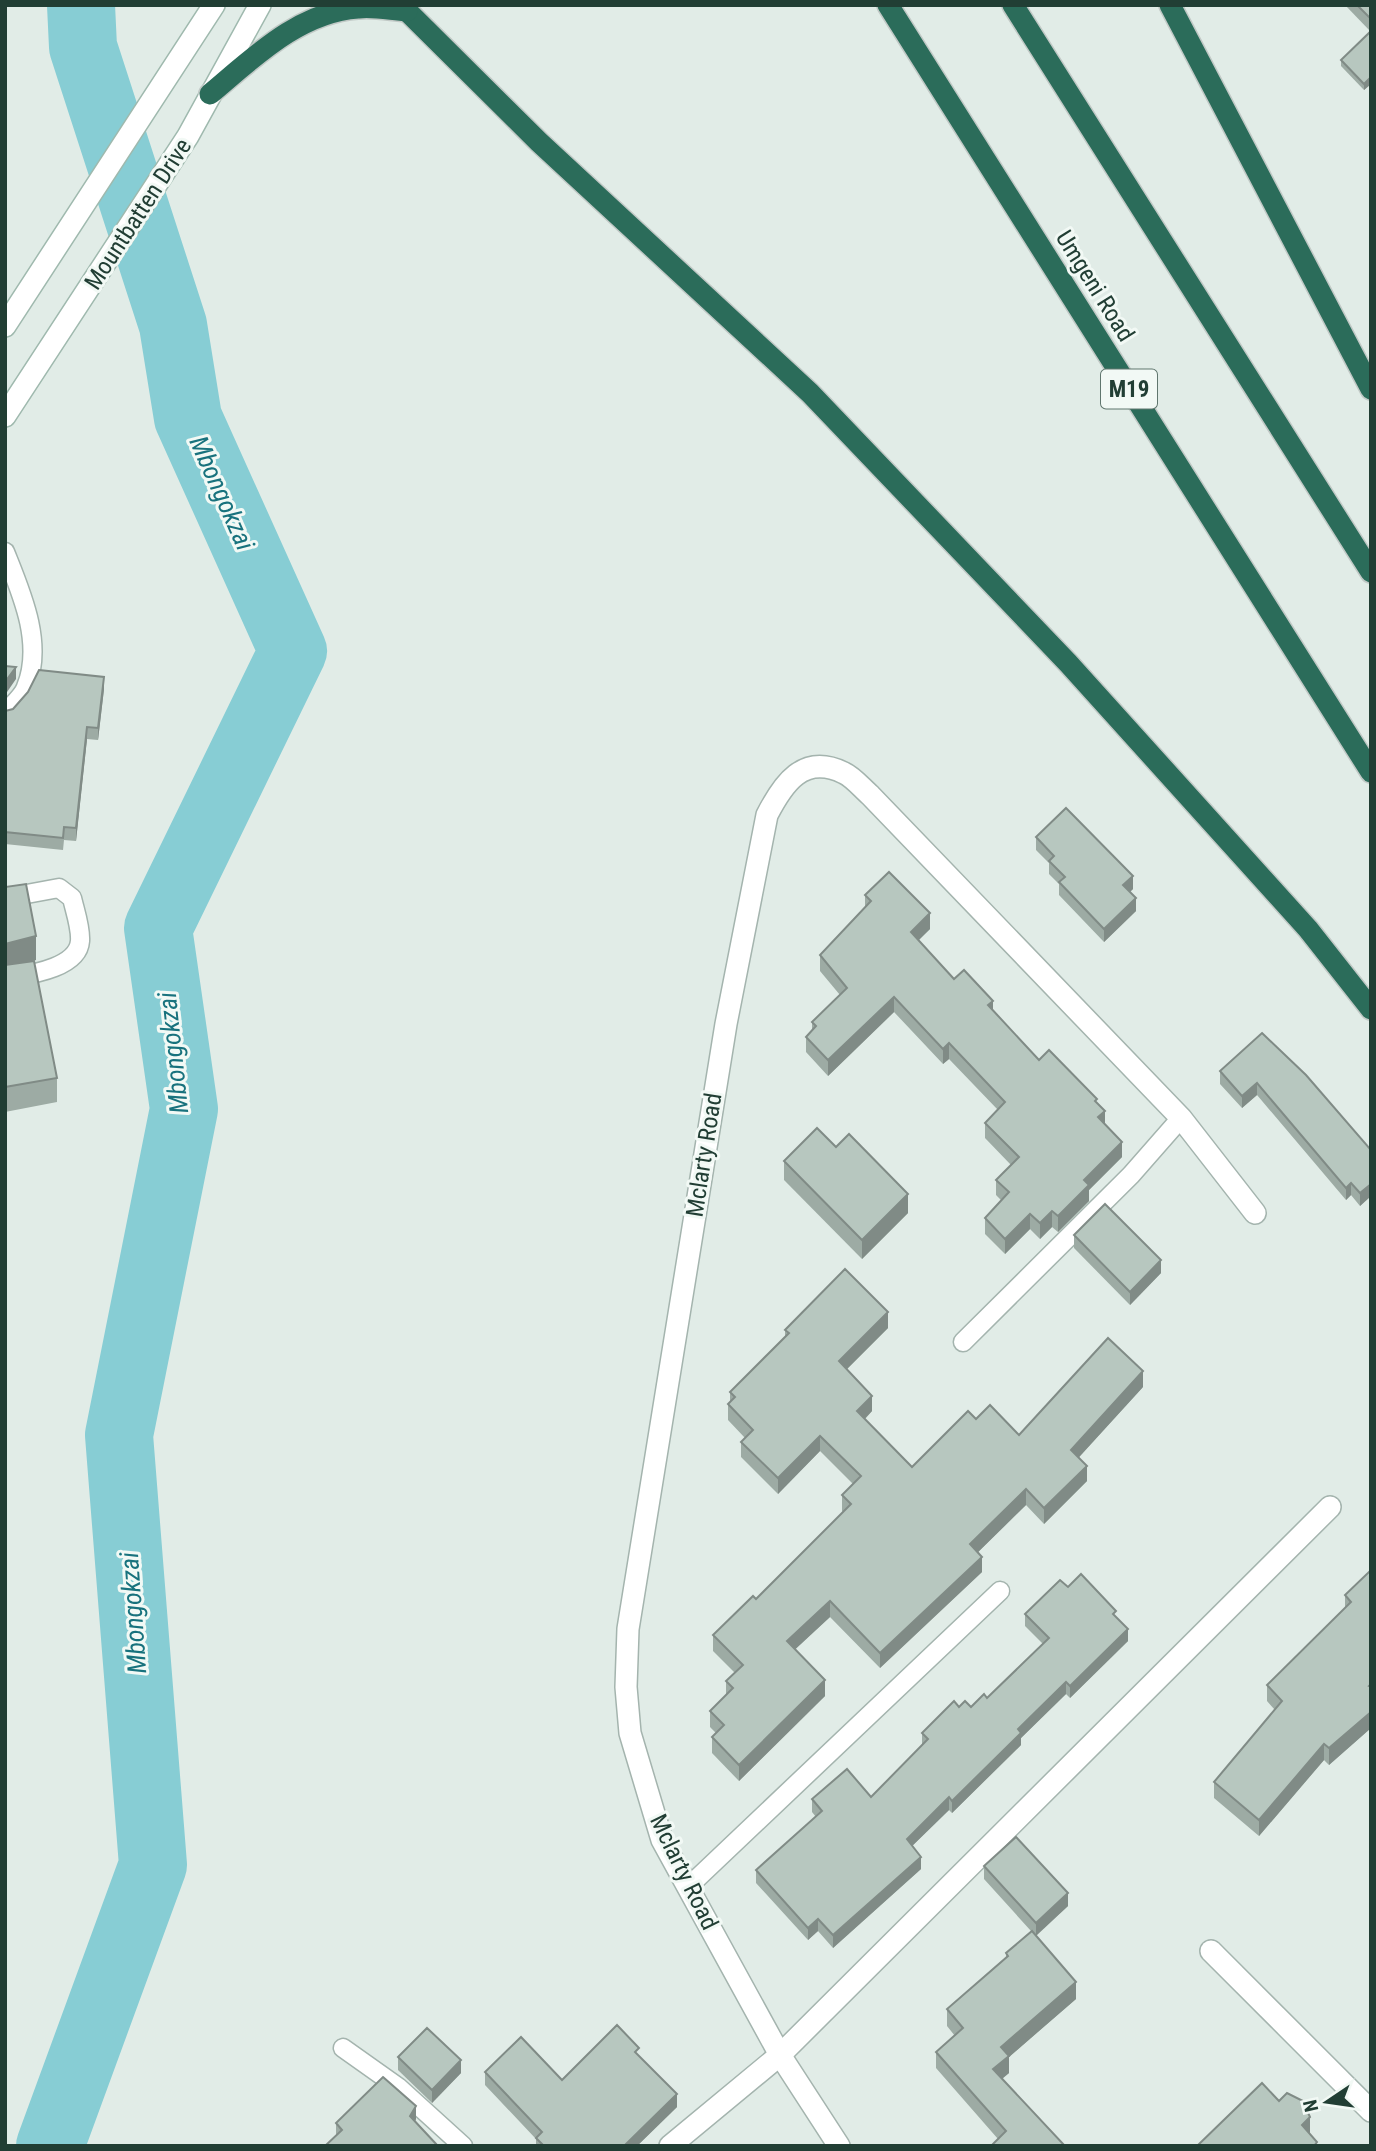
<svg xmlns="http://www.w3.org/2000/svg" width="1376" height="2151" viewBox="0 0 1376 2151" font-family="'Roboto Condensed',sans-serif">
<rect width="100%" height="100%" fill="#e1ece7"/>
<g fill="none" stroke-linecap="round" stroke-linejoin="round">
<path stroke="#87cdd4" stroke-width="68" d="M50 2146 153 1865 119 1435 184 1109 158 928 293 651 188 418 173 325 83 47 81 5"/>
<defs>
<g id="lane">
<path d="M5 552C21 592 44 643 26 687 23 696 12 705 5 713"/>
<path d="M5 898 59 888 72 898C75 911 81 928 80 941 78 969 26 975 5 979"/>
<path d="M963 1342 1131 1175 1181 1118"/>
<path d="M688 1887 1000 1591"/>
<path d="M343 2048 398 2087 463 2146"/>
</g>
<g id="street">
<path d="M1211 1951 1371 2111"/>
<path d="M670 2146 780 2055 1330 1507"/>
<path d="M839 2146 780 2055 662 1840 630 1733 626 1687 628 1629 726 1024 767 815C783 784 803 753 844 773 853 777 862 788 870 795L1181 1118 1255 1213"/>
</g>
<g id="secondary">
<path d="M5 326 214 5"/>
<path d="M5 416 188 136 260 5"/>
</g>
<g id="highway">
<path d="M401 5 539 142 810 393 1068 663 1308 929 1371 1009"/>
<path d="M888 5 1371 772"/>
<path d="M1013 5 1371 572"/>
<path d="M1170 5 1371 389"/>
<path d="M210 94C253 58 299 12 358 8 374 6 391 10 407 11"/>
</g>
</defs>
<use href="#lane" stroke="#a4b4ae" stroke-width="21"/>
<use href="#street" stroke="#a4b4ae" stroke-width="24"/>
<use href="#secondary" stroke="#9fb9ae" stroke-width="24"/>
<use href="#highway" stroke="#c1c9c6" stroke-width="24"/>
<use href="#lane" stroke="#fff" stroke-width="18"/>
<use href="#street" stroke="#fff" stroke-width="21"/>
<use href="#secondary" stroke="#fff" stroke-width="21"/>
<use href="#highway" stroke="#2b6c5a" stroke-width="21"/>
</g>
<g fill="#9daba4">
<path d="M1345 5H1371V32Z"/>
<path d="M1371 33V84L1364 90 1341 66V60Z"/>
<path d="M104 689 98 740 87 739 76 841 64 840 63 850 5 844V711Z"/>
<path d="M1036 837 1133 889 1130 892 1136 911 1104 942 1059 895V884L1049 874V863L1036 850Z"/>
<path d="M5 887 36 960 33 961 57 1078V1102L5 1112Z"/>
<path d="M865 895 930 929 918 940 954 979 993 1010 1039 1060 1097 1103 1105 1124 1122 1157 1089 1190V1201L1058 1232 1052 1227 1040 1239 1030 1229 1005 1254 985 1234V1218L1001 1200 996 1195V1180L1011 1165 985 1138V1123L998 1110 949 1059 943 1064 894 1012 828 1076 806 1052V1037L812 1031V1022L840 995 820 971V955L865 907Z"/>
<path d="M1262 1033 1371 1150V1196L1360 1206 1351 1195 1346 1200 1257 1095 1242 1108 1220 1084V1071Z"/>
<path d="M836 1147 908 1213 862 1259 784 1180V1161Z"/>
<path d="M1074 1235 1161 1273 1130 1305 1074 1248Z"/>
<path d="M888 1328 847 1369 872 1411 865 1419 912 1467 976 1419 1019 1435 1143 1387 1079 1457 1087 1481 1044 1524 1026 1505 978 1552 982 1572 880 1668 830 1617 795 1649 825 1696 739 1781 712 1753V1737L716 1733 710 1727V1711L726 1695V1681L735 1673 713 1651V1635L756 1599 843 1512 842 1511V1495L853 1484 820 1451 778 1494 741 1457V1442L745 1438 728 1420V1404L730 1402V1392L785 1337V1330Z"/>
<path d="M1371 1570V1728L1329 1765 1324 1760 1259 1836 1214 1798V1782L1275 1710 1267 1701V1685L1345 1609V1595Z"/>
<path d="M1068 1587 1116 1617 1128 1641 1070 1698 1066 1694 1021 1738V1745L952 1813 949 1810 912 1846 921 1869 833 1948 818 1931 808 1940 756 1883V1870L816 1817 812 1812V1799L871 1797 922 1745V1733L959 1707H971L987 1698 1043 1644 1025 1626V1614Z"/>
<path d="M984 1866 1068 1906 1036 1935 1076 1999 1009 2057V2073L1002 2079 1065 2146 998 2139 936 2068V2052L955 2036 947 2026V2009L1006 1958V1953L1031 1931 984 1879Z"/>
<path d="M639 2056 677 2107 637 2146H536V2139L485 2085V2072L562 2080Z"/>
<path d="M398 2057 461 2073 432 2103 398 2070Z"/>
<path d="M416 2119 415 2122 336 2136V2123Z"/>
</g>
<g fill="#808b86">
<path d="M1371 77V84L1364 90V84Z"/>
<path d="M16 667V679L5 695V682Z"/>
<path d="M104 677V689L98 740V728Z"/>
<path d="M87 727V739L76 841V828Z"/>
<path d="M1133 876V889L1123 898V885Z"/>
<path d="M1136 898V911L1104 942V929Z"/>
<path d="M930 913V929L911 948V932Z"/>
<path d="M36 936V960L5 968V944Z"/>
<path d="M894 997V1012L828 1076V1060Z"/>
<path d="M993 1001V1016L988 1005Z"/>
<path d="M949 1043V1059L943 1064V1049Z"/>
<path d="M1257 1083V1095L1242 1108V1096Z"/>
<path d="M1105 1111V1127L1098 1117Z"/>
<path d="M1122 1142V1157L1089 1190V1201L1058 1232V1216L1084 1180Z"/>
<path d="M1351 1183V1195L1346 1200V1188Z"/>
<path d="M1371 1184V1196L1360 1206V1193Z"/>
<path d="M908 1194V1213L862 1259V1240Z"/>
<path d="M1052 1211V1227L1040 1239V1223Z"/>
<path d="M1030 1214V1229L1005 1254V1239Z"/>
<path d="M1161 1260V1273L1130 1305V1292Z"/>
<path d="M888 1312V1328L839 1377V1361Z"/>
<path d="M1143 1371V1387L1071 1466V1450Z"/>
<path d="M872 1396V1411L857 1427V1411Z"/>
<path d="M820 1436V1451L778 1494V1478Z"/>
<path d="M1087 1466V1481L1044 1524V1508Z"/>
<path d="M1026 1489V1505L970 1560V1544Z"/>
<path d="M982 1557V1572L880 1668V1653Z"/>
<path d="M830 1601V1617L787 1657V1641Z"/>
<path d="M1128 1629V1641L1070 1698V1686Z"/>
<path d="M825 1680V1696L739 1781V1765Z"/>
<path d="M1066 1682V1694L1021 1738V1745L952 1813V1801L1018 1729Z"/>
<path d="M1371 1712V1728L1329 1765V1748Z"/>
<path d="M1324 1744V1760L1259 1836V1820Z"/>
<path d="M949 1797V1810L907 1851V1839Z"/>
<path d="M921 1857V1869L833 1948V1935Z"/>
<path d="M1068 1893V1906L1036 1936V1923Z"/>
<path d="M818 1919V1931L808 1940V1928Z"/>
<path d="M1076 1982V1999L1009 2057V2073L993 2086V2069L1001 2047Z"/>
<path d="M461 2060V2073L432 2103V2090Z"/>
<path d="M677 2094V2107L637 2146H624Z"/>
<path d="M416 2106V2119L410 2130V2116Z"/>
<path d="M1310 2117V2136L1302 2125Z"/>
</g>
<g fill="#b7c7bf" stroke="#808b86" stroke-width="2">
<path d="M1357 5H1371V19Z"/>
<path d="M1370 32 1371 33V77L1364 84 1341 60Z"/>
<path d="M5 666 16 667 5 682Z"/>
<path d="M39 670 104 677 98 728 87 727 76 828 64 827 63 838 5 832V711L13 709 28 692Z"/>
<path d="M1066 808 1133 876 1123 885 1136 898 1104 929 1059 882 1065 877 1049 861 1054 856 1036 837Z"/>
<path d="M889 872 930 913 911 932 954 979 964 970 993 1001 988 1005 1039 1060 1049 1050 1097 1099 1095 1101 1105 1111 1098 1117 1122 1142 1084 1180 1089 1185 1058 1216 1052 1211 1040 1223 1030 1214 1005 1239 985 1218 1009 1192 996 1180 1019 1157 985 1123 1005 1102 949 1043 943 1049 894 997 828 1060 806 1037 816 1026 812 1022 847 988 820 955 871 901 865 895Z"/>
<path d="M26 884 36 936 5 944V887Z"/>
<path d="M34 961 57 1078 5 1087V965Z"/>
<path d="M1262 1033 1306 1075 1371 1150V1184L1360 1193 1351 1183 1346 1188 1257 1083 1242 1096 1220 1071Z"/>
<path d="M817 1128 836 1147 849 1134 908 1194 862 1240 784 1161Z"/>
<path d="M1105 1204 1161 1260 1130 1292 1074 1235Z"/>
<path d="M845 1269 888 1312 839 1361 872 1396 857 1411 912 1467 968 1411 976 1419 990 1405 1019 1435 1108 1338 1143 1371 1071 1450 1087 1466 1044 1508 1026 1489 970 1544 982 1557 880 1653 830 1601 787 1641 825 1680 739 1765 712 1737 724 1725 710 1711 733 1688 726 1681 743 1665 713 1635 753 1596 756 1599 851 1504 842 1495 861 1476 820 1436 778 1478 741 1442 753 1430 728 1404 735 1397 730 1392 789 1333 785 1330Z"/>
<path d="M1371 1570V1684L1369 1686 1371 1687V1712L1329 1748 1324 1744 1259 1820 1214 1782 1282 1701 1267 1685 1351 1602 1345 1595Z"/>
<path d="M1081 1574 1116 1611 1113 1614 1128 1629 1070 1686 1066 1682 1018 1729 1021 1733 952 1801 949 1797 907 1839 921 1857 833 1935 818 1919 808 1928 756 1870 822 1811 812 1799 847 1769 871 1797 928 1739 922 1733 954 1701 959 1707 965 1701 971 1707 984 1694 987 1698 1049 1638 1025 1614 1060 1580 1068 1587Z"/>
<path d="M1016 1837 1068 1893 1036 1923 984 1866Z"/>
<path d="M1032 1931 1076 1982 1001 2047 1009 2056 993 2069 1065 2146H991L1006 2131 936 2052 963 2028 947 2009 1008 1956 1006 1953Z"/>
<path d="M617 2025 639 2048 635 2052 677 2094 624 2146H544L536 2138 542 2132 485 2072 521 2037 562 2080Z"/>
<path d="M427 2028 461 2060 432 2090 398 2057Z"/>
<path d="M383 2077 416 2106 410 2116 438 2146H325L342 2130 336 2123Z"/>
<path d="M1262 2083 1279 2101 1287 2093 1303 2101 1310 2117 1302 2125 1317 2142 1314 2146H1197Z"/>
</g>
<g text-anchor="middle" stroke-width="6" stroke-linejoin="round" paint-order="stroke">
<rect fill="#f2f9f5" stroke="#60766e" stroke-width="2" x="1101" y="369.5" width="56" height="39" rx="5"/>
<g font-size="23" font-weight="bold" fill="#213e34">
<text x="1129" y="397">M19</text>
</g>
<g font-size="24" fill="#213e34" stroke="#f2f9f5">
<text transform="translate(138 214) rotate(-57)" y="8">Mountbatten Drive</text>
<text transform="translate(1095 286) rotate(58)" y="8">Umgeni Road</text>
<text transform="translate(704 1155) rotate(-81)" y="8">Mclarty Road</text>
<text transform="translate(684 1872) rotate(64)" y="8">Mclarty Road</text>
</g>
<g font-size="26" font-style="italic" fill="#18727d" stroke="#f2f9f5">
<text transform="translate(222 493) rotate(66)" y="9">Mbongokzai</text>
<text transform="translate(173 1053) rotate(-96)" y="9">Mbongokzai</text>
<text transform="translate(133 1613) rotate(-94)" y="9">Mbongokzai</text>
</g>
</g>
<rect width="1376" height="2151" fill="none" stroke="#213e34" stroke-width="14"/>
<g transform="translate(1327 2102) rotate(257)" stroke="#f2f9f5" stroke-width="5" paint-order="stroke">
<path d="M0-5L12 26L0 18L-12 26Z" fill="#213e34"/>
<text y="-10" font-size="19" font-weight="bold" text-anchor="middle" fill="#213e34">N</text>
</g>
</svg>
